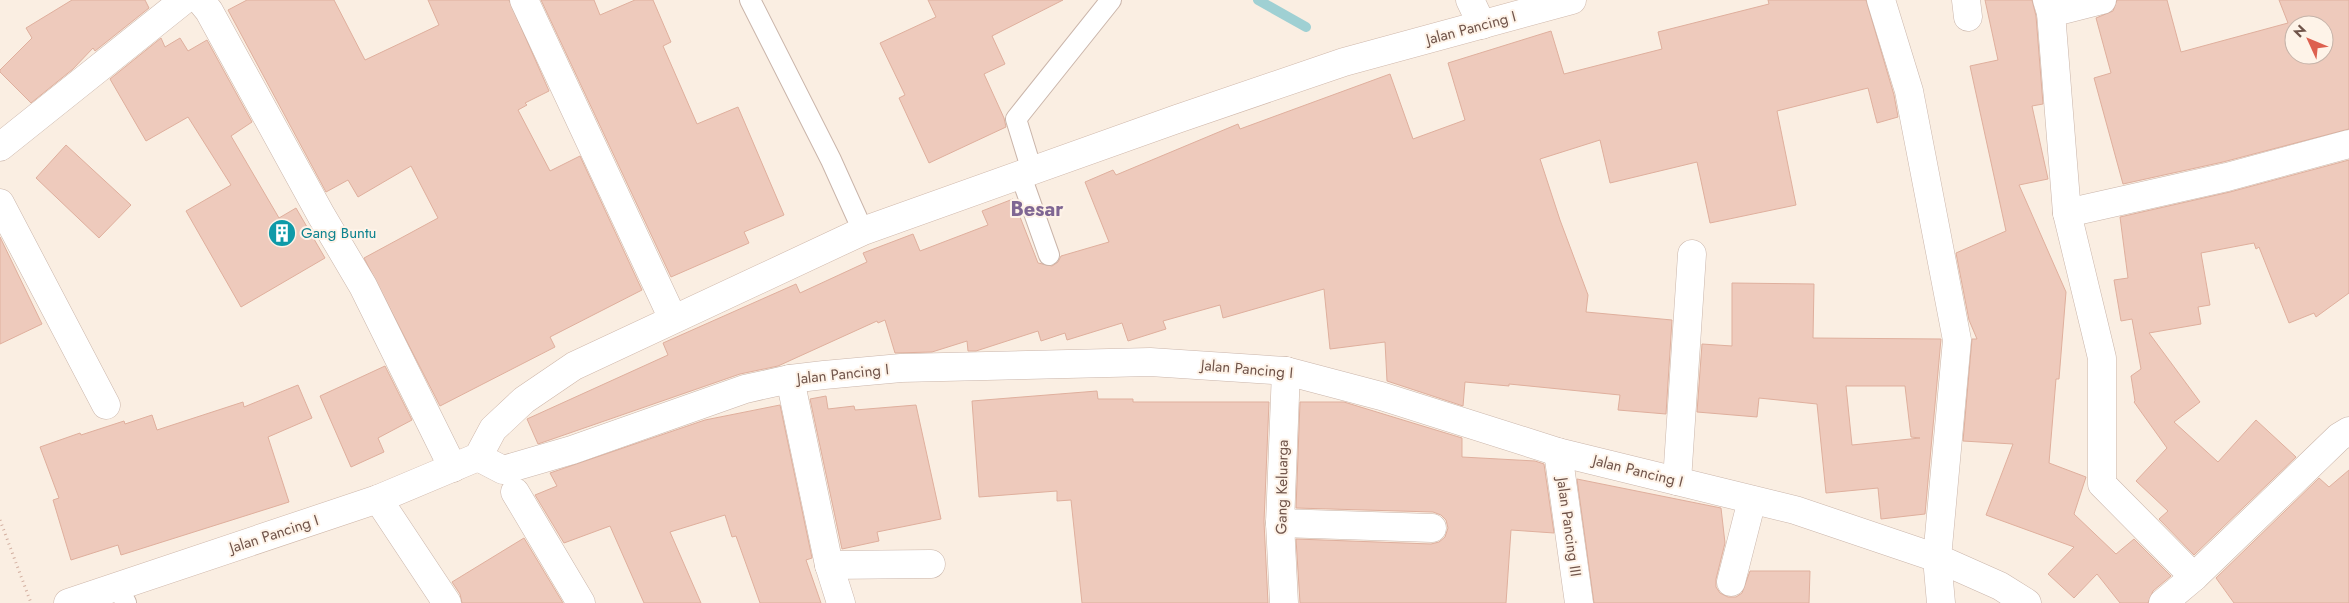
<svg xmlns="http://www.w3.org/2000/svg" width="2349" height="603" viewBox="0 0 2349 603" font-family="Jost,sans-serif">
<rect width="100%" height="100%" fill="#faeee2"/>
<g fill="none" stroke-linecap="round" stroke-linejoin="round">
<path stroke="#9fd0d3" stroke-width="10" d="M1258 0 1306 27"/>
</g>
<g fill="#eecabc" stroke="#dfaf9d" fill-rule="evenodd">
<path d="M72 0H145L149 8 95 51 93 48 73 69 31 103 0 72V70L32 38 26 28Z"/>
<path d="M247 0H334L365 60 439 25 428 0H509L549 91 525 103 527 105 518 110 550 171 580 156 642 290 550 337 555 347 440 406 364 258 438 218 411 166 358 197 348 180 326 192 228 10Z"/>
<path d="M541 0H594L600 15 635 0H653L671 42 663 46 697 124 738 107 784 215 744 232 749 243 671 277Z"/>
<path d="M928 0H1063L992 36 1005 64 984 74 1004 118 1006 127 929 163 899 98 905 95 880 43 936 17Z"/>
<path d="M1768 0H1866L1894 95 1898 117 1877 123 1868 88 1777 111 1796 205 1710 223 1697 162 1610 183 1600 140 1540 159 1560 220 1588 295 1586 312 1672 320 1666 414 1618 410 1620 395 1509 384V386L1465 382 1463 406 1387 381 1385 342 1330 349 1324 289 1223 318 1220 305 1163 321 1166 329 1128 341 1122 323 1067 340 1065 333 1041 341 1038 331 976 351H968L967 341 932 352 895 353 885 320 878 323 877 321 778 366 740 374 538 444 527 419 668 355 663 343 796 284 800 293 867 262 863 253 913 234 920 251 988 225 982 211 1013 199 1038 263 1052 266 1058 262 1061 256 1109 242 1085 182 1113 170 1116 175 1238 124 1240 129 1390 74 1413 139 1465 120 1448 63 1551 31 1564 74 1662 49 1658 32 1769 4Z"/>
<path d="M1985 0H2032L2036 16 2043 104 2032 106 2048 179 2019 185 2066 292 2059 379H2056L2049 463 2086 477 2074 514 2116 554 2134 539 2171 576 2153 591 2148 603H2120L2097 574 2074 598 2048 574 2074 547 1986 515 2013 444 1963 441 1972 339H1977L1969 320 1956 253 2006 231 1970 66 1998 60Z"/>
<path d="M2117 0H2167L2181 52 2288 23 2279 0H2349V129L2223 162 2123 184 2094 78 2111 73 2096 18 2113 11ZM2294 25H2324V55H2294Z"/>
<path d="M161 38 165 47 180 38 188 51 207 40 252 122 231 136 279 218 296 208 325 258 241 307 186 211 231 185 188 117 146 141 110 79Z"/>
<path d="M66 145 131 205 99 238 36 178Z"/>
<path d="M2349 160V293L2316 317 2314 313 2289 323 2259 247 2256 249 2254 243 2201 253 2210 305 2198 307 2201 324 2149 333 2200 402 2174 422 2218 462 2256 420 2296 457 2194 555 2159 519 2168 511 2136 481 2167 448 2134 402 2135 401 2131 376 2141 369 2132 319 2121 321 2114 280 2128 278 2120 217 2230 192Z"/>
<path d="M0 237 42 324 0 344Z"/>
<path d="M1732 283 1814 284 1813 338 1941 339 1925 514 1881 519 1878 488 1826 493 1817 404 1759 398 1757 417 1697 412 1702 344 1732 346ZM1846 386H1905L1911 437 1920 438 1852 445Z"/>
<path d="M385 366 412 420 378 438 384 452 351 467 320 396Z"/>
<path d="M298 385 312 418 268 437 289 502 121 555 118 545 71 560 53 500 59 498 40 447 80 433 81 435 124 421 125 424 152 415 157 430 243 402 244 407Z"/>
<path d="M1097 391 1098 399H1133V402H1269L1264 522 1268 603H1082L1071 500 1057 501V491L979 497 972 401Z"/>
<path d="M826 396 828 409 854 406 855 410 916 405 941 519 877 532 879 541 842 549 810 399Z"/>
<path d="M1300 402H1344L1462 438V457L1535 461 1544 464 1554 533 1511 530 1506 603H1300L1296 539 1431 544 1439 542 1445 537 1448 528 1446 520 1441 515 1433 512 1296 508Z"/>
<path d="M780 405 812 558 806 560 821 603H760L736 536 732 537 725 515 670 532 701 603H644L610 526 564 543 535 495 557 486 550 473 705 420Z"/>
<path d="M2349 470V603H2234L2216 578 2319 478 2329 487Z"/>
<path d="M1577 479 1721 508 1725 543 1716 579V587L1720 593 1728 597H1736L1742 593 1750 571H1810L1809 603H1594Z"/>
<path d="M524 538 563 603H462L460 594 452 582Z"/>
</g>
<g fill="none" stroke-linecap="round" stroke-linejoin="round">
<defs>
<g id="service">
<path d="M750 0 831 160 863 231"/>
<path d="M1032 171 1016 119 1111 0"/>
<path d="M1021 176 1049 255"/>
<path d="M117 586 126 603"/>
</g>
<g id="minor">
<path d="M200 0 209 11 321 215 363 286 453 468"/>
<path d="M524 0 673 319"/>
<path d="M1470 0 1482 25"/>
<path d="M1881 0 1909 91 1957 340 1937 558 1941 603"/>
<path d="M1966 0 1968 17"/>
<path d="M2047 0 2051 13 2067 213 2102 358V484L2194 577"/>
<path d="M2051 13 2102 0"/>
<path d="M0 147 184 0"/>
<path d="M0 203 106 405"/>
<path d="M2067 213 2227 177 2349 144"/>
<path d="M790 379 829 565 841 603"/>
<path d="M1558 452 1579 603"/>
<path d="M478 457 503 470 572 450 745 389 790 379 824 375 901 368 1150 362 1286 371 1381 396 1558 452 1795 510 1937 558 2000 586 2027 603"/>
<path d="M1677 481 1692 254"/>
<path d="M515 492 581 603"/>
<path d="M378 499 447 603"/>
<path d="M1280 523 1432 528"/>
<path d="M829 565 931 564"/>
<path d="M1731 582 1752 500"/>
<path d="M1284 603 1280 523 1286 371"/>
<path d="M2163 603 2194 577 2339 437 2349 431"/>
</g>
<path id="secondary" d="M68 603 378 499 478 457 493 429 524 400 574 366 863 231 1177 119 1344 62 1572 0"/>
</defs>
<use href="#service" stroke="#cab5aa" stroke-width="22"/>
<use href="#minor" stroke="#cab5aa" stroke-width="29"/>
<use href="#secondary" stroke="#cfb7aa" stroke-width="29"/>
<path stroke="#d2ae9f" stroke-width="3" stroke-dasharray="1 4" stroke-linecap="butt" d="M0 520 31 603"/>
<use href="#service" stroke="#fff" stroke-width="20"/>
<use href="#minor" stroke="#fff" stroke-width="28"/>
<use href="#secondary" stroke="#fff" stroke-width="28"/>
</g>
<defs>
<symbol id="building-disc" viewBox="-11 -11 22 22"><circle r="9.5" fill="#0f9aa8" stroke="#fef3e8"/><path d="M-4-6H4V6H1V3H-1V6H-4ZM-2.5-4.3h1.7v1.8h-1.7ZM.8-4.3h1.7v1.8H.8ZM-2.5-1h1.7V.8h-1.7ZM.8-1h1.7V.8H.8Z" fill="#fff"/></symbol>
</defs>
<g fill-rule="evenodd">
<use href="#building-disc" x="266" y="217" width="32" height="32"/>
</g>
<g text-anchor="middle" stroke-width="4" stroke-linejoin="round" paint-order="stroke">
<g font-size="15" fill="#70544a" stroke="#fef3e8">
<text transform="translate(1471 28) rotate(-15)" y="5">Jalan Pancing I</text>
<text transform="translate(1247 369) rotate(5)" y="5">Jalan Pancing I</text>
<text transform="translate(843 374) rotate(-6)" y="5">Jalan Pancing I</text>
<text transform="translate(1638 471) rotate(14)" y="5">Jalan Pancing I</text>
<text transform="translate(1282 487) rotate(-89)" y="5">Gang Keluarga</text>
<text transform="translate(1569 527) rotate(82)" y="5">Jalan Pancing III</text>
<text transform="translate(274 534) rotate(-18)" y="5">Jalan Pancing I</text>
</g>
<g font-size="15" fill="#0d838f" stroke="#fef3e8" text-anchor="start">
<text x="301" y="238">Gang Buntu</text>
</g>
<g font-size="20" font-weight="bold" fill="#7f6693" stroke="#fef3e8">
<text x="1037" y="216">Besar</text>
</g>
</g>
<g transform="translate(2309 40) rotate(314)"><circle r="24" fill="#fef3e8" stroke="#c5b3a9"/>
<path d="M0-4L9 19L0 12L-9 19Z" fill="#dd604f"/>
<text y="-8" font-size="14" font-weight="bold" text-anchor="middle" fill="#70544a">N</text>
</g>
</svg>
